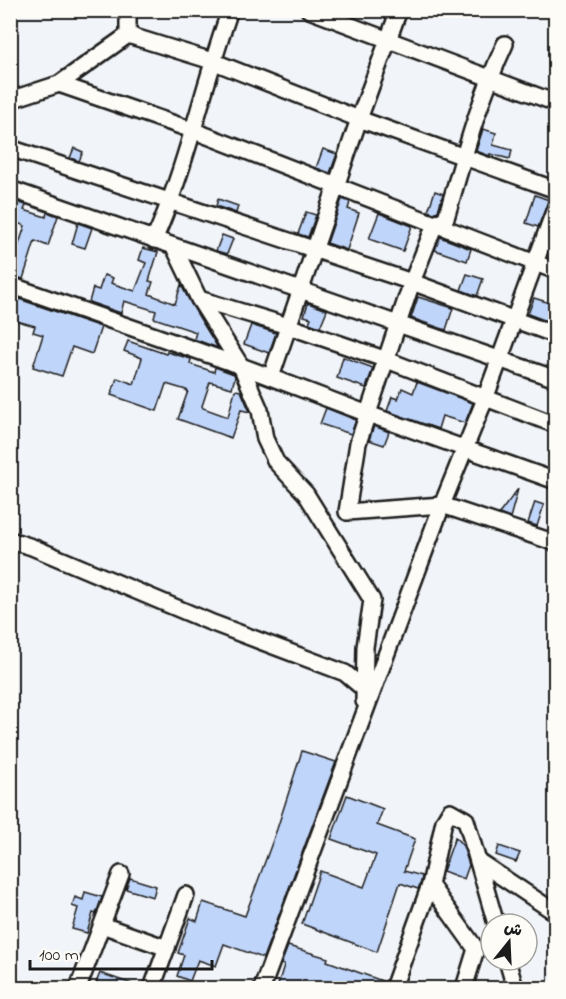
<svg xmlns="http://www.w3.org/2000/svg" width="566" height="999" viewBox="0 0 566 999" font-family="'Indie Flower','Playpen Sans Arabic',sans-serif">
<rect width="100%" height="100%" fill="#f1f4f8"/>
<filter id="ink" filterUnits="userSpaceOnUse"><feTurbulence type="fractalNoise" baseFrequency=".0167" numOctaves="2"/><feDisplacementMap in="SourceGraphic" scale="12" xChannelSelector="R" yChannelSelector="G"/><feConvolveMatrix kernelMatrix="1 2 1 2 8 2 1 2 1" color-interpolation-filters="sRGB"/></filter>
<g filter="url(#ink)">
<g fill="#c0d5fa" stroke="#1c1c1c" stroke-width="1.5">
<path d="M483 129 496 133 493 145 512 150 510 159 490 154V156L476 151Z"/>
<path d="M74 148 83 152 79 161 70 158Z"/>
<path d="M323 149 337 154 330 173 316 168Z"/>
<path d="M435 191 443 194 438 211 434 213 428 211Z"/>
<path d="M535 195 549 200 538 227 526 223Z"/>
<path d="M218 199 238 206 236 213 216 206Z"/>
<path d="M342 199 350 202 348 209 359 213 347 250 327 243Z"/>
<path d="M10 200 26 205 24 210 46 217 47 212 58 216 48 246 35 241 23 279 10 275V248L17 250 25 226 10 220Z"/>
<path d="M306 212 316 215 308 237 298 234Z"/>
<path d="M379 213 412 226 403 251 369 239Z"/>
<path d="M78 223 92 228 85 248 72 244Z"/>
<path d="M222 235 233 239 227 254 216 251Z"/>
<path d="M440 237 471 249 467 261 435 250Z"/>
<path d="M143 248 158 252 149 281 153 282 149 294 175 304 181 285 191 304 218 348 194 339 196 332 154 318 156 311 124 301 121 313 89 302 93 288 99 290 104 275 113 278 111 283 135 291 146 263 139 260Z"/>
<path d="M467 274 483 279 477 296 461 290Z"/>
<path d="M10 296 101 327 92 354 72 347 62 376 33 367 43 335 33 332 35 326 10 319Z"/>
<path d="M418 297 453 308 446 330 411 318Z"/>
<path d="M534 298 553 304 547 321 528 314Z"/>
<path d="M308 303 327 310 320 327 309 323 311 318 304 316Z"/>
<path d="M251 325 276 333 269 353 244 344Z"/>
<path d="M128 341 166 354 167 352 191 359 190 364 214 372 215 367 234 374 235 377 232 388 210 382 202 406 203 408 228 417 235 390 241 391 250 412 241 410 231 438 178 419 188 391 186 390 166 384 157 411 111 395 117 378 134 384 142 358 124 351Z"/>
<path d="M343 357 373 368 366 388 337 378Z"/>
<path d="M417 382 473 403 465 423 442 416 438 429 387 411 392 397 398 399 402 388 413 393Z"/>
<path d="M326 408 356 420 351 434 320 424Z"/>
<path d="M374 426 389 432 384 445 369 440Z"/>
<path d="M518 489 510 518 499 514Z"/>
<path d="M535 502 544 505 537 526 528 523Z"/>
<path d="M302 751 336 762 263 958 224 944 216 966 198 960 190 981 177 976 184 955 178 953 190 918 197 921 203 902 245 916 277 829Z"/>
<path d="M347 795 383 809 377 825 415 839 404 871 422 876 421 882 418 889 400 883 377 952 302 924 320 871 364 887 376 855 331 839Z"/>
<path d="M455 837 463 846 469 865 464 879 443 871Z"/>
<path d="M499 846 520 853 516 862 496 855Z"/>
<path d="M130 878 156 886 153 897 126 889Z"/>
<path d="M85 892 102 897 96 914 93 913 87 933 72 929 78 908 72 906 75 897 83 900Z"/>
<path d="M288 946 328 958 327 961 385 982 383 988H277L284 965 281 964Z"/>
<path d="M100 973 141 987V988H94Z"/>
</g>
<g fill="none" stroke-linecap="round" stroke-linejoin="round">
<defs>
<g id="street">
<path d="M309 10 556 103"/>
<path d="M128 35 212 61 359 119 556 190"/>
<path d="M505 44C478 102 464 157 446 218L435 224 412 282 358 443 347 512 442 505 556 543"/>
<path d="M59 84 192 130 556 271"/>
<path d="M10 100 59 84 128 35V10"/>
<path d="M10 148 412 282 556 335"/>
<path d="M10 189 556 379"/>
<path d="M154 240C187 166 203 86 230 10"/>
<path d="M174 247 199 299 241 366 260 410 265 439 276 462 306 494 372 600 365 647 364 701"/>
<path d="M10 285 241 366 368 414 556 481"/>
<path d="M199 299 288 326 387 360 556 425"/>
<path d="M271 377 359 119 399 10"/>
<path d="M10 540 32 547 210 622 345 673 364 689"/>
<path d="M478 861 556 913"/>
<path d="M430 885 476 949 464 988"/>
<path d="M102 925 167 948"/>
<path d="M507 960 515 988"/>
<path d="M78 988 121 874"/>
<path d="M152 988 186 895"/>
<path d="M262 988 442 505 485 399 556 206"/>
<path d="M393 988 430 885 444 821 450 811 466 820 496 924"/>
</g>
</defs>
<use href="#street" stroke="#1c1c1c" stroke-width="20"/>
<use href="#street" stroke="#fdfcf7" stroke-width="15"/>
</g>
</g>
<rect width="566" height="999" fill="none" stroke="#fdfcf7" stroke-width="36"/>
<rect x="18" y="18" width="530" height="963" fill="none" stroke="#1c1c1c" stroke-width="2" filter="url(#ink)"/>
<g transform="translate(509 942) rotate(18)"><circle r="28" fill="#fdfcf7" stroke="#a3a29f" stroke-width="1.5"/>
<path d="M0-4.5L10 22L0 15L-10 22Z" fill="#1c1c1c"/>
<text y="-9" font-size="16" font-weight="bold" text-anchor="middle" fill="#1c1c1c">ش</text>
</g>
<path d="M30 960v9h182v-9" fill="none" stroke="#1c1c1c" stroke-width="3"/>
<text x="39" y="960" font-size="18" fill="#1c1c1c" stroke="#fdfcf7" stroke-width="4.5" paint-order="stroke">100 m</text>
</svg>
